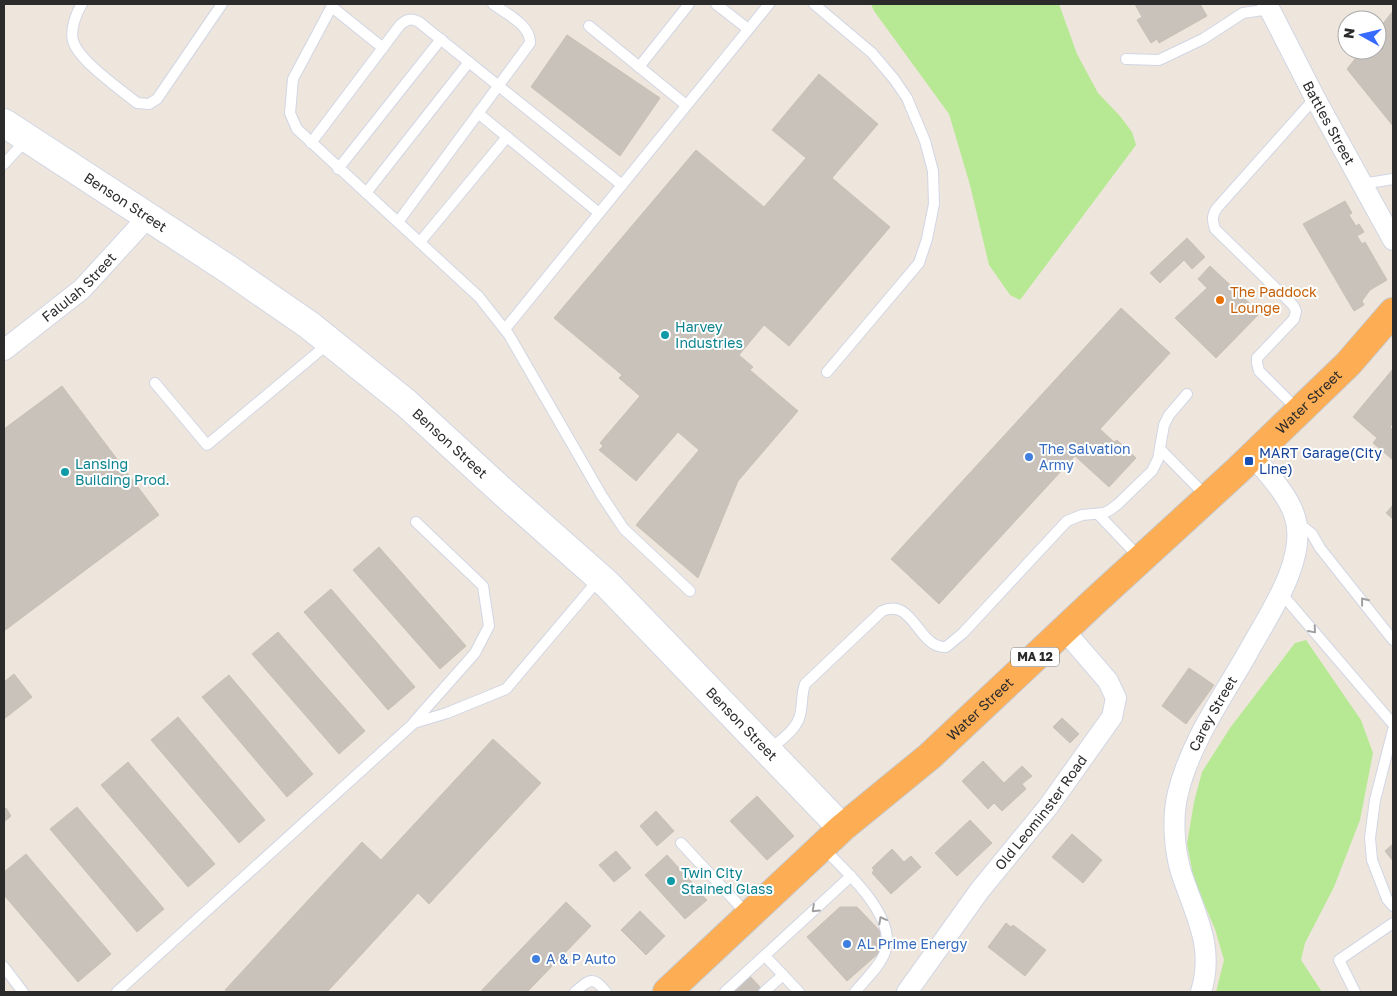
<svg xmlns="http://www.w3.org/2000/svg" width="1397" height="996" viewBox="0 0 1397 996" font-family="'Golos Text',sans-serif">
<rect width="100%" height="100%" fill="#eee5dc"/>
<g fill="#b7e994">
<path d="M871 4H1059L1077 54 1098 93 1120 116 1132 132 1136 145 1020 300 1010 295 989 265 970 185 949 114 874 11Z"/>
<path d="M1306 640 1361 720 1373 753 1360 820 1334 887 1305 943 1301 960 1322 992H1216L1224 960 1215 929 1194 880 1187 844 1194 802 1202 772 1230 728 1295 643Z"/>
</g>
<g fill="#c9c2bb" stroke="#c9c1b5">
<path d="M1135 4H1200L1207 16 1159 43 1157 39 1151 43 1137 20 1142 17Z"/>
<path d="M1393 11V126L1347 69 1362 50H1377V31Z"/>
<path d="M567 35 660 98 620 156 531 87Z"/>
<path d="M819 74 878 124 832 178 890 227 789 346 764 325 739 355 753 367 750 370 798 411 738 481 698 578 636 525 699 450 678 432 636 481 599 450 603 446 600 443 640 396 619 378 622 375 554 318 696 150 764 207 806 158 772 130Z"/>
<path d="M1345 201 1352 213 1349 215 1356 226 1359 224 1364 232 1357 236 1362 244 1365 242 1387 280 1370 290 1362 301 1364 305 1354 311 1303 224Z"/>
<path d="M1187 238 1205 257 1192 269 1184 260 1160 283 1150 273Z"/>
<path d="M1210 266 1260 313 1216 358 1175 318 1207 288 1198 279Z"/>
<path d="M1121 308 1170 353 1100 429 1114 442 1117 440 1136 458 1109 487 1075 456 939 604 891 559Z"/>
<path d="M1393 369V423L1390 427 1393 430V460L1373 443 1377 438 1353 417Z"/>
<path d="M62 386 159 515 4 631V429Z"/>
<path d="M1393 505V519L1386 513Z"/>
<path d="M379 547 466 646 440 669 353 570Z"/>
<path d="M331 589 415 687 388 710 304 612Z"/>
<path d="M278 632 365 731 339 754 252 654Z"/>
<path d="M1189 668 1214 685 1186 724 1162 706Z"/>
<path d="M14 674 32 697 4 719V682Z"/>
<path d="M229 675 313 774 287 797 202 697Z"/>
<path d="M178 717 265 820 239 843 151 740Z"/>
<path d="M1062 718 1079 734 1070 743 1053 727Z"/>
<path d="M493 739 541 783 429 904 418 893 327 992H228L225 990 362 842 381 860Z"/>
<path d="M983 761 1004 783 1022 766 1032 776 1022 784 1026 789 1002 811 994 803 988 809 962 781Z"/>
<path d="M128 762 215 864 188 887 101 785Z"/>
<path d="M757 796 794 836 767 860 730 821Z"/>
<path d="M77 807 164 909 137 932 50 829Z"/>
<path d="M6 808 11 816 4 822V810Z"/>
<path d="M656 811 674 831 657 846 640 826Z"/>
<path d="M970 820 992 843 957 876 935 853Z"/>
<path d="M1072 834 1102 860 1083 883 1052 857Z"/>
<path d="M1393 844V861L1385 851Z"/>
<path d="M892 849 904 862 911 856 921 867 891 894 872 873 874 870 872 868Z"/>
<path d="M616 851 631 868 614 882 599 865Z"/>
<path d="M26 854 111 954 78 982 4 895V872Z"/>
<path d="M667 855 699 890 701 888 706 893 703 896 707 900 685 919 645 875Z"/>
<path d="M566 902 591 926 527 992H482L481 991Z"/>
<path d="M840 907H857L880 931V952L847 981 807 937Z"/>
<path d="M640 911 665 936 646 955 621 930Z"/>
<path d="M1006 923 1011 927 1013 925 1046 950 1025 976 988 947Z"/>
<path d="M744 970 765 992H722Z"/>
</g>
<g fill="none" stroke-linecap="round" stroke-linejoin="round">
<defs>
<g id="service">
<path d="M82 4C76 13 70 30 73 41 79 61 120 89 137 103L149 104 157 99 222 4"/>
<path d="M333 4 293 79 290 113 297 129 479 297 509 335 602 496 624 529 690 591"/>
<path d="M716 4 748 29"/>
<path d="M814 4 872 53 894 79 907 98 925 141 933 171 934 204 927 239 919 263 827 372"/>
<path d="M332 7 383 48"/>
<path d="M589 26 686 105"/>
<path d="M1126 59 1159 60 1203 39 1243 13 1270 9"/>
<path d="M639 67 689 4"/>
<path d="M478 113 599 213"/>
<path d="M311 143 400 25C407 19 411 18 419 22L622 185"/>
<path d="M4 164 27 139"/>
<path d="M338 169 441 39"/>
<path d="M1362 184 1393 179"/>
<path d="M366 193 469 62"/>
<path d="M398 222 530 43C531 25 505 13 493 4"/>
<path d="M420 242 507 137"/>
<path d="M505 329 769 4"/>
<path d="M155 383 207 445 329 343"/>
<path d="M1298 410 1259 371 1257 363V358L1294 319 1296 311 1293 305 1215 229C1212 220 1212 215 1217 208L1315 98"/>
<path d="M1160 449 1207 497"/>
<path d="M1098 514 1140 558"/>
<path d="M1298 523 1312 534 1320 548 1393 640"/>
<path d="M1281 593 1393 724"/>
<path d="M414 722 475 653 489 626 483 586 416 522"/>
<path d="M1393 730 1375 800 1370 838 1372 860 1387 899 1393 906"/>
<path d="M768 751C779 741 797 730 800 715 803 704 801 695 805 684L882 611C914 597 918 649 946 647L963 633 1067 521 1082 515 1104 513 1110 510 1118 504 1152 471 1158 459 1164 425 1169 415 1187 394"/>
<path d="M681 843 748 915"/>
<path d="M822 847C845 870 898 917 885 952 881 965 864 981 855 992"/>
<path d="M765 956 799 992"/>
<path d="M4 967 23 992"/>
<path d="M117 992 414 723 447 713 506 689 599 579"/>
<path d="M575 992C590 979 593 976 606 992"/>
<path d="M725 992 851 876"/>
<path d="M764 992 783 975"/>
<path d="M1355 992 1339 960 1393 923"/>
</g>
<g id="minor">
<path id="s1" d="M1267 4 1315 98 1393 240"/>
<path id="s2" d="M4 350 82 289 147 218"/>
<path id="s3" d="M907 992 980 890 1048 807 1112 717 1116 698 1108 681 1064 630"/>
<path id="s4" d="M1201 992C1215 946 1195 915 1181 872 1174 848 1172 817 1178 793 1190 743 1222 698 1247 654 1267 617 1310 558 1294 514 1286 492 1267 473 1253 456"/>
</g>
<g id="secondary">
<path id="s5" d="M4 123 228 269 309 325 406 403 503 492 607 584 842 828"/>
</g>
<g id="trunk">
<path id="s6" d="M667 992 842 828 930 756 1095 601 1237 471 1348 364 1393 312"/>
</g>
</defs>
<use href="#service" stroke="#d1d6e5" stroke-width="12"/>
<use href="#minor" stroke="#d1d6e5" stroke-width="22"/>
<use href="#secondary" stroke="#d1d6e5" stroke-width="30"/>
<use href="#trunk" stroke="#c8c8c8" stroke-width="30"/>
<use href="#service" stroke="#fff" stroke-width="10"/>
<use href="#minor" stroke="#fff" stroke-width="20"/>
<use href="#secondary" stroke="#fff" stroke-width="28"/>
<use href="#trunk" stroke="#fdad54" stroke-width="28"/>
</g>
<defs><path id="oneway-chevron" d="M-2-3.5L2.5 0L-2 3.5" fill="none" stroke-width="1.6" stroke-linecap="round" stroke-linejoin="round" transform="scale(1.25)"/></defs>
<g stroke="#a0a0a0">
<use href="#oneway-chevron" transform="translate(1364 601) rotate(-128)"/>
<use href="#oneway-chevron" transform="translate(1313 630) rotate(49)"/>
<use href="#oneway-chevron" transform="translate(815 909) rotate(137)"/>
<use href="#oneway-chevron" transform="translate(882 920) rotate(-118)"/>
</g>
<circle fill="#e8710a" stroke="#fff" stroke-width="2" cx="1220" cy="300" r="5"/>
<g fill="#0f9aa8" stroke="#fff" stroke-width="2">
<circle cx="665" cy="335" r="5"/>
<circle cx="65" cy="472" r="5"/>
<circle cx="671" cy="881" r="5"/>
</g>
<g fill="#3f7fe0" stroke="#fff" stroke-width="2">
<circle cx="1029" cy="457" r="5"/>
<circle cx="847" cy="944" r="5"/>
<circle cx="536" cy="959" r="5"/>
</g>
<rect fill="#1a4fb4" stroke="#fff" stroke-width="2" x="1244" y="456" width="10" height="10" rx="2.5"/>
<g text-anchor="middle" stroke-width="4" stroke-linejoin="round" paint-order="stroke">
<rect fill="#fff" stroke="#6b6b6b" stroke-width="1" x="1011" y="647.5" width="48" height="19" rx="4"/>
<g font-size="12" font-weight="bold" fill="#2b2b2b">
<text x="1035" y="661">MA 12</text>
</g>
<g font-size="14" fill="#2b2b2b" stroke="#fff">
<text dy="5" stroke="none"><textPath href="#s1" startOffset="134">Battles Street</textPath></text>
<text dy="5" stroke="none"><textPath href="#s5" startOffset="145">Benson Street</textPath></text>
<text dy="5" stroke="none"><textPath href="#s2" startOffset="98">Falulah Street</textPath></text>
<text dy="5" stroke="none"><textPath href="#s6" startOffset="872">Water Street</textPath></text>
<text dy="5" stroke="none"><textPath href="#s5" startOffset="550">Benson Street</textPath></text>
<text dy="5" stroke="none"><textPath href="#s6" startOffset="422">Water Street</textPath></text>
<text dy="5" stroke="none"><textPath href="#s4" startOffset="291">Carey Street</textPath></text>
<text dy="5" stroke="none"><textPath href="#s5" startOffset="955">Benson Street</textPath></text>
<text dy="5" stroke="none"><textPath href="#s3" startOffset="224">Old Leominster Road</textPath></text>
</g>
<g font-size="14" fill="#c56008" stroke="#fff" text-anchor="start">
<text x="1230" y="297">The Paddock<tspan x="1230" dy="16">Lounge</tspan></text>
</g>
<g font-size="14" fill="#0d838f" stroke="#fff" text-anchor="start">
<text x="675" y="332">Harvey<tspan x="675" dy="16">Industries</tspan></text>
<text x="75" y="469">Lansing<tspan x="75" dy="16">Building Prod.</tspan></text>
<text x="681" y="878">Twin City<tspan x="681" dy="16">Stained Glass</tspan></text>
</g>
<g font-size="14" fill="#366cbe" stroke="#fff" text-anchor="start">
<text x="1039" y="454">The Salvation<tspan x="1039" dy="16">Army</tspan></text>
<text x="857" y="949">AL Prime Energy</text>
<text x="546" y="964">A &amp; P Auto</text>
</g>
<g font-size="14" fill="#164399" stroke="#fff" text-anchor="start">
<text x="1259" y="458">MART Garage(City<tspan x="1259" dy="16">Line)</tspan></text>
</g>
</g>
<rect width="1397" height="996" fill="none" stroke="#2b2b2b" stroke-width="10"/>
<g transform="translate(1362 35) rotate(278)"><circle r="24" fill="#ffffff" stroke="#aaaaaa"/>
<path d="M0-4L9 19L0 12L-9 19Z" fill="#376bff"/>
<text y="-8" font-size="14" font-weight="bold" text-anchor="middle" fill="#2b2b2b">N</text>
</g>
</svg>
